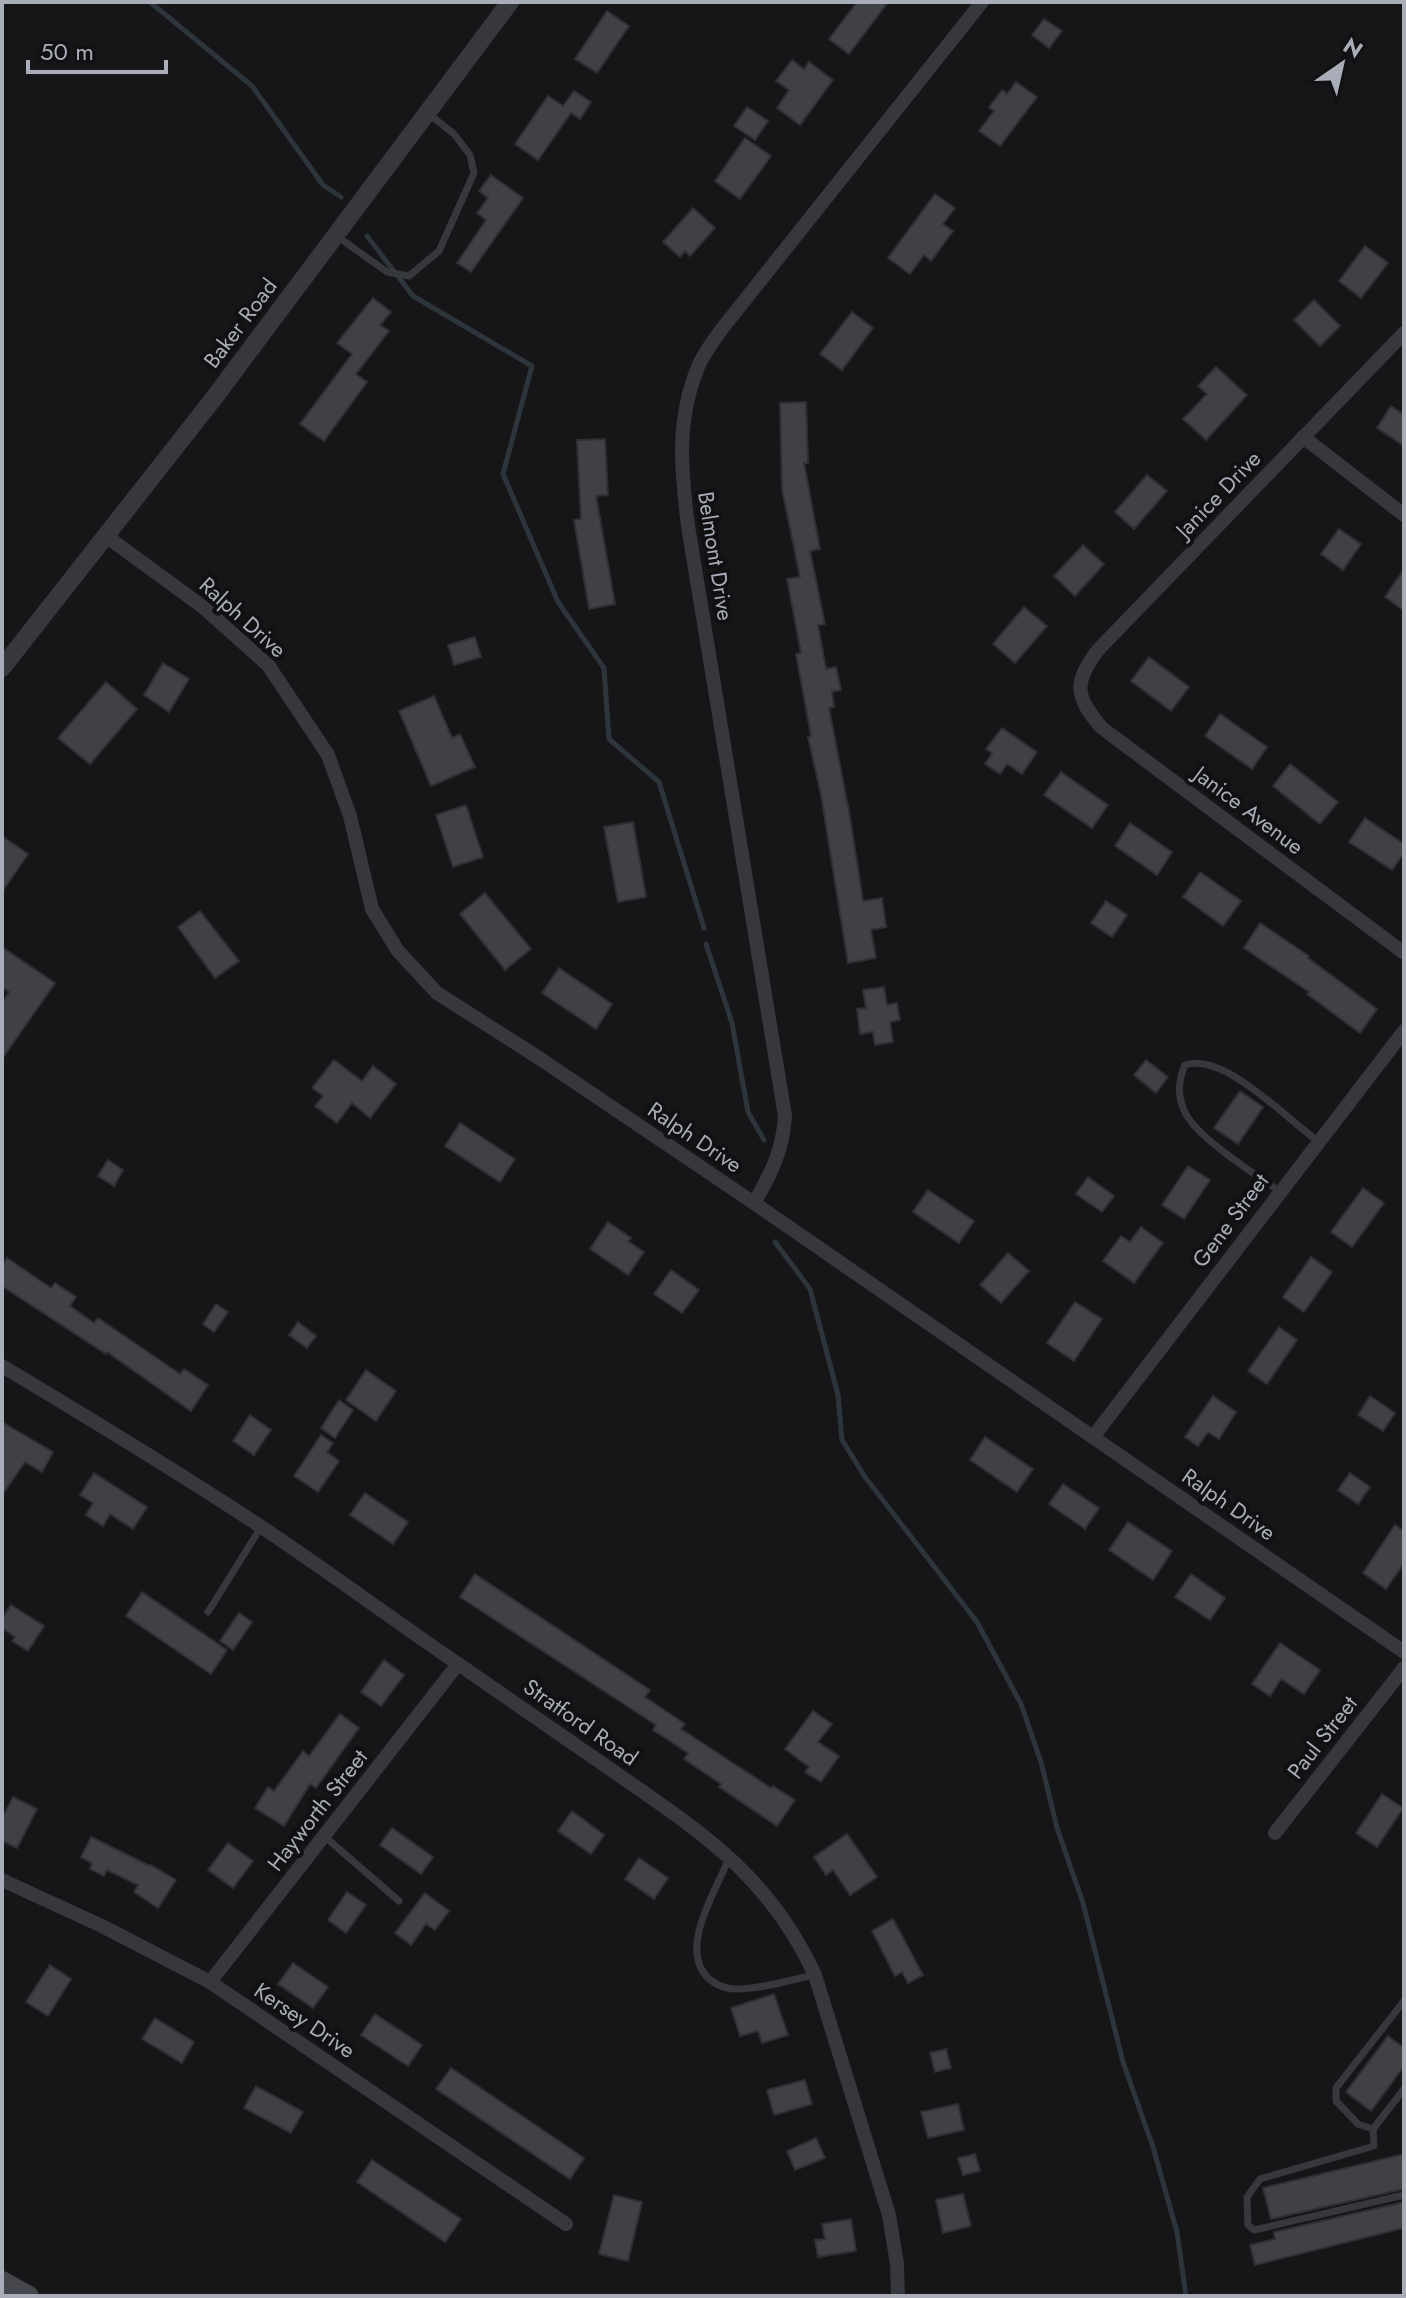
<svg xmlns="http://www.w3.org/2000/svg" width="1406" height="2298" viewBox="0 0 1406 2298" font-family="Jost,sans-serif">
<rect width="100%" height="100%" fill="#161618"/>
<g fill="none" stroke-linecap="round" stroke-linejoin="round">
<g stroke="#2c353c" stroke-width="5">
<path d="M150 2 252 86 323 185 341 197"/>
<path d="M367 236 413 296 532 366 503 474 558 602 604 668 609 739 659 782 704 928"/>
<path d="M706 944 732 1023 748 1112 764 1140"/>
<path d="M775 1242 810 1289 838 1395 842 1440 865 1477 977 1622 1021 1704 1041 1762 1057 1828 1083 1903 1123 2062 1153 2147 1177 2232 1186 2296"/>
</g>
</g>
<g fill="#404145" stroke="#303034" stroke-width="2">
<path d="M857 2H888L849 54 829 39Z"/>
<path d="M607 11 629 26 597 73 575 59Z"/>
<path d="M1044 19 1062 31 1049 48 1032 35Z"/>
<path d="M792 60 804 69 809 62 833 80 800 125 777 108 789 90 776 81Z"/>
<path d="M1016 82 1037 97 1000 146 979 131 994 111 989 107 1002 90 1007 94Z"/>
<path d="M574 91 591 102 580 119 571 113 538 160 515 144 548 96 563 106Z"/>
<path d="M747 107 768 121 755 140 734 126Z"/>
<path d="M745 138 771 156 740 199 715 181Z"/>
<path d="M491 175 523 198 471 272 457 263 486 220 477 213 488 198 479 191Z"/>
<path d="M935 194 955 208 943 224 953 231 931 261 924 255 910 274 888 258Z"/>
<path d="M693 208 715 228 690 256 685 251 680 257 663 242Z"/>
<path d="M1365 246 1388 263 1361 298 1339 281Z"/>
<path d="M373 298 391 312 380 325 389 331 356 374 367 382 324 441 300 424 352 354 337 343Z"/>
<path d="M1314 300 1340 326 1320 346 1294 320Z"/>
<path d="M852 312 873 328 842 370 820 354Z"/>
<path d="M1216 367 1247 395 1206 440 1183 419 1207 394 1198 386Z"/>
<path d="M806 402 808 463H804L820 549 810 551 825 624 818 625 826 669 836 667 841 690 832 692 834 707 829 708 850 817 863 901 882 898 886 927 871 930 876 958 848 963 821 795 808 737 811 736 796 654 801 653 787 579 800 577 782 489 780 403Z"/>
<path d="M1391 406 1404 415V446L1377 428Z"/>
<path d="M605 439 608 495 596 496 615 604 589 609 574 520 581 519 577 440Z"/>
<path d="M1147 475 1167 491 1134 529 1115 512Z"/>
<path d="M1339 529 1361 544 1343 570 1321 554Z"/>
<path d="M1083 545 1104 564 1075 596 1054 576Z"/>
<path d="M1404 569V611L1385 597Z"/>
<path d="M1024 607 1047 626 1015 663 993 644Z"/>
<path d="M475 637 481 657 454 665 448 645Z"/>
<path d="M1149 657 1189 687 1171 711 1131 681Z"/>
<path d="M163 663 189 679 169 712 144 695Z"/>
<path d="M106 682 137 709 90 764 58 738Z"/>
<path d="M434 696 452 738 460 734 475 767 431 786 399 711Z"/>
<path d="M1220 714 1267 747 1252 769 1205 736Z"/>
<path d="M1002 728 1037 752 1022 774 1007 764 1000 774 985 764 992 753 986 749Z"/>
<path d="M1290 764 1338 802 1320 824 1273 786Z"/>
<path d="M1061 772 1108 805 1092 828 1044 795Z"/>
<path d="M466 805 483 857 453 867 436 815Z"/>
<path d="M1365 818 1404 844V853L1392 870 1349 842Z"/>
<path d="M633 822 646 897 618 902 604 827Z"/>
<path d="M1130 823 1172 852 1157 875 1115 846Z"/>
<path d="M2 836 28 854 2 892Z"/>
<path d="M1200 872 1241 901 1223 926 1183 897Z"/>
<path d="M485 893 531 949 505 970 460 914Z"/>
<path d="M1106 901 1127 915 1112 937 1091 923Z"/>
<path d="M200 911 239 961 215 978 178 927Z"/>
<path d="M1260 923 1309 956 1308 958 1377 1009 1360 1033 1307 994 1309 992 1244 948Z"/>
<path d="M2 947 55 983 2 1059V1003L9 992 2 987Z"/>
<path d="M559 968 612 1004 596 1029 542 993Z"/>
<path d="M884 987 887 1005 897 1003 900 1020 890 1022 893 1042 875 1045 873 1032 860 1034 857 1009 866 1008 863 990Z"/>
<path d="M334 1060 362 1081 373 1066 396 1084 370 1118 352 1103 337 1123 315 1106 323 1096 312 1088Z"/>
<path d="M1146 1060 1168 1077 1156 1093 1134 1075Z"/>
<path d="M1240 1091 1263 1107 1238 1144 1214 1128Z"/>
<path d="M460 1123 515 1159 500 1182 445 1146Z"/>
<path d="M108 1160 123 1170 114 1186 98 1176Z"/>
<path d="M1188 1166 1210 1180 1184 1219 1162 1205Z"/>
<path d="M1088 1177 1114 1196 1102 1212 1076 1194Z"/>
<path d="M1363 1188 1384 1203 1352 1247 1331 1232Z"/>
<path d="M928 1190 974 1221 959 1243 913 1212Z"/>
<path d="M608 1222 631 1238 628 1241 644 1252 628 1275 590 1249Z"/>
<path d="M1141 1227 1163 1243 1134 1283 1103 1261 1121 1236 1130 1242Z"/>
<path d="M1008 1253 1029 1271 1001 1303 980 1285Z"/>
<path d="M1311 1257 1332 1272 1304 1312 1283 1297Z"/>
<path d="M7 1258 51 1288 55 1283 76 1297 70 1306 94 1323 98 1318 180 1374 184 1369 208 1385 191 1411 107 1352 106 1354 2 1286V1266Z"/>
<path d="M671 1270 699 1290 682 1313 654 1294Z"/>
<path d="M1075 1302 1102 1319 1074 1361 1047 1343Z"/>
<path d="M216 1304 228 1312 214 1332 203 1324Z"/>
<path d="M298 1322 316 1336 307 1348 289 1335Z"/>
<path d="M1279 1327 1297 1340 1267 1384 1248 1371Z"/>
<path d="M366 1370 396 1391 376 1421 346 1400Z"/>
<path d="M1213 1396 1236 1412 1219 1439 1208 1432 1198 1446 1185 1437Z"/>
<path d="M1370 1396 1395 1413 1383 1431 1358 1415Z"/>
<path d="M339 1400 353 1410 335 1438 321 1428Z"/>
<path d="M250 1415 271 1430 254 1455 233 1441Z"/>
<path d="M2 1422 53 1452 42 1472 25 1462 2 1495Z"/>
<path d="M321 1435 333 1443 327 1452 339 1461 318 1492 294 1476Z"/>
<path d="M985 1437 1033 1469 1017 1492 970 1460Z"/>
<path d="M94 1473 147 1507 133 1529 110 1514 103 1526 86 1515 93 1503 80 1495Z"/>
<path d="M1350 1473 1370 1487 1358 1504 1338 1490Z"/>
<path d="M1063 1484 1099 1508 1085 1529 1049 1504Z"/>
<path d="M365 1493 408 1522 393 1544 350 1515Z"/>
<path d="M1128 1522 1172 1551 1153 1580 1109 1550Z"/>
<path d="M1395 1525 1404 1531V1563L1386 1589 1363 1573Z"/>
<path d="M475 1574 650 1690 645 1697 685 1724 681 1729 771 1788 773 1786 795 1800 777 1826 719 1787 721 1784 684 1759 688 1753 653 1730 656 1725 460 1597Z"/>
<path d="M1191 1574 1225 1598 1210 1620 1175 1597Z"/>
<path d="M142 1592 227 1650 211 1674 126 1616Z"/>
<path d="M11 1605 44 1626 28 1651 12 1641 15 1637 2 1628V1619Z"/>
<path d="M239 1613 252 1622 233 1650 220 1641Z"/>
<path d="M1280 1643 1320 1670 1304 1694 1281 1679 1270 1696 1252 1684Z"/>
<path d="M384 1660 404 1675 381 1706 361 1692Z"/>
<path d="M813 1711 832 1724 818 1742 839 1756 821 1782 805 1772 809 1767 785 1749Z"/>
<path d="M340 1714 359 1728 316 1788 310 1784 284 1826 255 1808 268 1787 274 1791 303 1751 309 1756Z"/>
<path d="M1382 1794 1403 1808 1377 1847 1356 1833Z"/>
<path d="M13 1797 37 1809 17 1848 2 1841V1818Z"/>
<path d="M572 1811 604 1835 591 1854 558 1831Z"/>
<path d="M392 1828 433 1857 421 1874 380 1845Z"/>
<path d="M847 1834 877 1877 850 1895 833 1870 826 1875 814 1857Z"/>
<path d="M91 1837 150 1866 151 1865 176 1880 158 1908 134 1892 138 1885 107 1870 104 1876 90 1869 92 1863 81 1857Z"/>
<path d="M228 1843 253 1861 233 1888 208 1870Z"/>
<path d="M639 1858 668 1878 654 1899 625 1879Z"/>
<path d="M347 1892 366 1905 346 1933 328 1920Z"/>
<path d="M425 1893 449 1911 435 1930 426 1924 411 1945 395 1933Z"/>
<path d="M893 1919 923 1975 908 1983 902 1972 895 1976 872 1931Z"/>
<path d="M293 1963 328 1987 313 2008 278 1984Z"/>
<path d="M50 1965 71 1979 48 2016 26 2002Z"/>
<path d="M774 1994 788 2035 762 2043 758 2031 740 2036 731 2008Z"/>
<path d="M375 2014 422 2045 408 2066 361 2035Z"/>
<path d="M155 2018 194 2042 182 2063 142 2039Z"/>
<path d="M1388 2036 1404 2048V2066L1371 2111 1346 2092Z"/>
<path d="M946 2049 951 2068 935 2072 930 2053Z"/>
<path d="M451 2068 584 2158 570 2179 436 2089Z"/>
<path d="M805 2080 812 2104 774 2115 767 2090Z"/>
<path d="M256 2086 303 2112 291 2133 244 2108Z"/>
<path d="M958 2104 964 2130 928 2138 921 2112Z"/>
<path d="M816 2138 825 2158 795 2170 787 2151Z"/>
<path d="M975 2154 980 2171 963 2175 958 2158Z"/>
<path d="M1404 2154V2189L1271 2219 1263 2188Z"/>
<path d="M372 2160 461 2219 445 2242 357 2182Z"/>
<path d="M963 2194 971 2226 943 2233 936 2200Z"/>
<path d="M614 2195 642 2202 628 2261 599 2254Z"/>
<path d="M1404 2202V2228L1255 2265 1250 2245 1275 2239 1274 2232Z"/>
<path d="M851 2219 856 2251 818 2257 815 2240 825 2239 822 2224Z"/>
</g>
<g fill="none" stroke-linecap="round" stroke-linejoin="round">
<g stroke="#37383d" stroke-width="7">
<path d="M338 237 387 272 409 276 439 251 474 173 470 155 454 134 430 115"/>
<path d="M1279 1191C1255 1174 1199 1139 1186 1114 1177 1098 1178 1081 1185 1065 1225 1052 1286 1119 1318 1141"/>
<path d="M208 1612 261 1527"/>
<path d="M324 1836 399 1901"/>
<path d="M729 1858C716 1891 678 1948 708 1978 716 1985 725 1989 736 1989 762 1989 789 1980 815 1975"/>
<path d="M1404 2001 1336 2088V2101L1358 2124 1373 2129 1374 2146 1260 2179 1247 2197 1248 2225 1254 2230 1404 2195"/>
<path d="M1373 2129 1404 2089"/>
</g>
<g stroke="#37383d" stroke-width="14">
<path d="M1404 333 1098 650C1073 683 1075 697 1102 728L1404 953"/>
<path d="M1303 437 1404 515"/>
<path d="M106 536 203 607 268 665 328 755 350 816 372 909 398 951 437 993 539 1058 754 1203 1404 1652"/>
<path d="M754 1203C771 1174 783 1150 785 1116L688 526C681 470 676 421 698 367 703 354 713 342 721 330L982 2"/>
<path d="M2 1366C89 1418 175 1470 260 1526 329 1572 395 1621 464 1668 514 1703 564 1737 613 1771 702 1833 768 1874 815 1975L889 2215 897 2264 898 2296"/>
<path d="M1093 1437 1404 1031"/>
<path d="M1275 1833 1404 1668"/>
<path d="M2 1880 102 1926 210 1982 566 2224"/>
<path d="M210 1982 458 1664"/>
</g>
<path stroke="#37383d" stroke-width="18" d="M2 668 214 398 510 2"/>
<path stroke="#45474d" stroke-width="20" d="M2 2281 29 2296"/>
</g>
<g text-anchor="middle" stroke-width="8" stroke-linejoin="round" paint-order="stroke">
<g font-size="22" fill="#a8adb8" stroke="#111113">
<text transform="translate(240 323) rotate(-53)" y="8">Baker Road</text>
<text transform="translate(1218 494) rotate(-46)" y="8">Janice Drive</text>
<text transform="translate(716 556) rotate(81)" y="8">Belmont Drive</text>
<text transform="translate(243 617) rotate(42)" y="8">Ralph Drive</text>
<text transform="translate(1249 810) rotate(37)" y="8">Janice Avenue</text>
<text transform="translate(695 1137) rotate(34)" y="8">Ralph Drive</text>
<text transform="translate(1230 1220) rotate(-53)" y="8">Gene Street</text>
<text transform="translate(1229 1504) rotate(35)" y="8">Ralph Drive</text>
<text transform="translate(581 1722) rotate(35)" y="8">Stratford Road</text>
<text transform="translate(1322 1737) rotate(-52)" y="8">Paul Street</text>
<text transform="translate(317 1810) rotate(-52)" y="8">Hayworth Street</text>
<text transform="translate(305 2020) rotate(34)" y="8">Kersey Drive</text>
</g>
</g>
<rect width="1406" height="2298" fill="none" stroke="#a8adb8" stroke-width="8"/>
<g transform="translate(1342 64) rotate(34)" stroke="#111113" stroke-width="6" paint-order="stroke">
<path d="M0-6L14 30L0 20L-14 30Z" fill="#a8adb8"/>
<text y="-12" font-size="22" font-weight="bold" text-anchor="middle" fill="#a8adb8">N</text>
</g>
<path d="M28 60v12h138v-12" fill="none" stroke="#a8adb8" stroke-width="4"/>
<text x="40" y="60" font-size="24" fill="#a8adb8" stroke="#111113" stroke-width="6" paint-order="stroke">50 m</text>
</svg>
